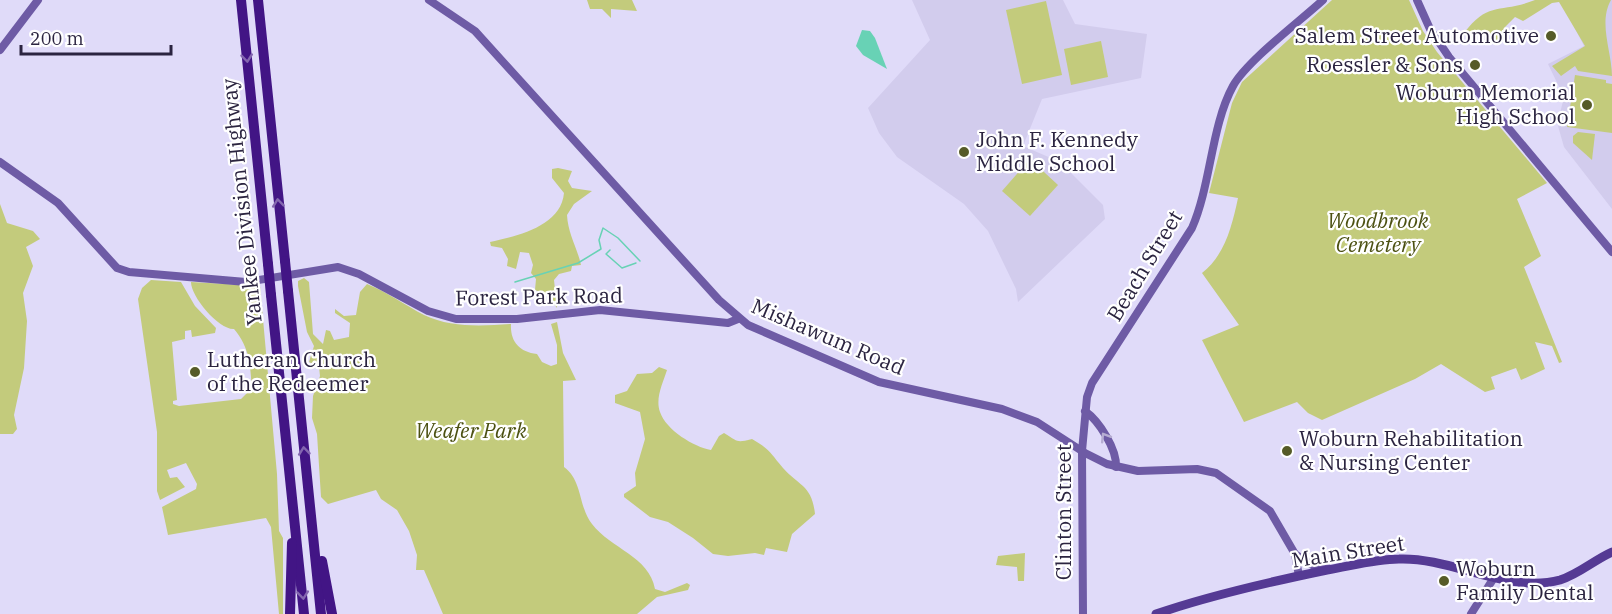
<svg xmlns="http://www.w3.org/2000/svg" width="1612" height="614" viewBox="0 0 1612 614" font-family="'IBM Plex Serif',serif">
<rect width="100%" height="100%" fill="#e0dbf9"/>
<g fill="#d2cced">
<path d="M912 0H1063L1075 24 1147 34 1141 78 1042 99 1023 146 1060 162 1103 205 1105 219 1018 302 1016 289 988 231 964 204 897 157 879 133 868 108 930 40Z"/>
<path d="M1565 0H1612V209L1564 147 1558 126 1566 121 1560 113 1564 97 1548 64 1584 46 1570 19Z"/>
</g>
<g fill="#c3cb7c">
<path d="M587 0H632L637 11 611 9V18L602 9H590Z"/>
<path d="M1332 0H1409L1423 31 1437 52 1547 183 1517 199 1541 256 1524 267 1562 362 1559 363 1552 346 1535 342 1545 369 1521 380 1516 368 1491 377 1495 389 1485 392 1441 364 1415 379 1322 420 1308 413 1297 402 1244 422 1202 340 1239 325 1202 273C1225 255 1232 226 1238 198L1209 193 1232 103 1242 82Z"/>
<path d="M1535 0H1611C1598 23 1612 52 1612 76L1578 71 1575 66 1561 76 1552 66 1585 46 1559 2 1552 3 1523 21 1515 17 1504 28 1500 40H1492L1480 32 1469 37 1464 33C1489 0 1500 14 1535 0Z"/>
<path d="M1046 1 1062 75 1022 84 1006 10Z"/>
<path d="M1101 41 1108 77 1071 85 1064 49Z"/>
<path d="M1575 75 1606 80V83L1612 84V133L1567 127Z"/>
<path d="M1578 132 1595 134 1592 160 1573 143V136Z"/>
<path d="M1030 159 1058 185 1030 216 1002 191Z"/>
<path d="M558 168 572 171 568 181 572 188 592 191 574 204 567 215C568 234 577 247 581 265L572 266 571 271 559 274 554 280 557 308 547 295 535 290 536 279 531 273 533 265 529 253 520 252 516 269 507 266 508 259 502 248 491 246 490 242C518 236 561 226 564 193L552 178V169Z"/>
<path d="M0 204 7 223 33 231 40 239 26 247 33 266 23 293 27 321 24 368 14 415 17 429 13 434H0Z"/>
<path d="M304 278 309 282 313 334 323 344 326 330 330 331 334 340 349 337 350 323 335 313V309L344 316 356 315 360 292 367 284C387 292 405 305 424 315 451 328 482 326 511 324 510 341 519 352 537 354L542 362 551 366 557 364V345L551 324 557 322 563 353 576 380 563 381 564 467C583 481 578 506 592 524 611 549 649 556 655 589L665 592 687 583 690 585 688 590 657 597 637 614H443L424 570H416L417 555 409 531 397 510 381 499 376 490 328 504 321 497 317 434 312 418 313 396 320 376 319 367 309 362 314 346 307 332 298 286V281Z"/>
<path d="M151 280 181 282 195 306 216 328 215 333 192 337 191 330 185 331V339L172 342 177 400 173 401V404L179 406 241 399 252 388C250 365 250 348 234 329 219 330 191 297 191 282L260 286 277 474 279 531 283 538V614H279L271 527 266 518 168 535 162 507 196 489 197 484 186 463 167 470 170 478 177 477 185 487 160 500 157 491V432L138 299 142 288Z"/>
<path d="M659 367 667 370C663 383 655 398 660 412 666 430 694 447 711 450L719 436 724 433C739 442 736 443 752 439 771 450 770 453 783 468 799 486 812 485 815 514L792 534 787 552 766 548 764 555 755 553 728 556 713 554 693 538 668 522 650 517 624 497V494L636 486 635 473 645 439 640 412 615 403V395L627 391 637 374 652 373Z"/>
<path d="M1025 553 1024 581H1018L1017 567 996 565 998 556Z"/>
</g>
<path fill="#68d2b5" d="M862 30 870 31 875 38 887 69 863 55 856 46Z"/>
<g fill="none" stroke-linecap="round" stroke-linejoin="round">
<g stroke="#68d2b5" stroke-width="1.5">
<path d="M610 250 606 254 622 268 636 263"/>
<path d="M515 282 578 263 601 249 599 240 603 228 618 238 640 261"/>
</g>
<g stroke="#6e5ba5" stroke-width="8">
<path d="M429 0 475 31 719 300 748 325 879 382 1002 409 1037 422 1085 453 1107 464 1138 471 1197 469 1216 473 1270 511 1295 554 1299 576"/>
<path d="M1417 0 1430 29 1449 57 1612 252"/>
<path d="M0 50 38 0"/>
<path d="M0 162 58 203 117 268 129 272 246 282 338 267 359 274 428 311 456 319H517L600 310 728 323 738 319"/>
<path d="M1085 411C1099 421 1117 449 1116 467"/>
<path d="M1295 554 1312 565 1330 569"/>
<path d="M1083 614 1082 451 1087 397 1092 383 1192 228C1211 185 1211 126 1233 86 1247 61 1299 22 1323 0"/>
<path d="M1471 614 1495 576"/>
</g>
<path stroke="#553a94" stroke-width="9" d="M1156 614C1211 595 1269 582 1327 570 1351 566 1375 559 1399 559 1452 557 1507 594 1560 580 1579 574 1594 560 1612 552"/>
<g stroke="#421585" stroke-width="10">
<path d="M241 0 268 264"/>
<path d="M258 0 285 261"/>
<path d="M288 291 321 614"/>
<path d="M271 295 304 614"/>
<path d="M322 561 332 614"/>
<path d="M290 614 292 543"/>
</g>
<g stroke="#421585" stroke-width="10">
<path d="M285 261 288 291"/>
<path d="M268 264 271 295"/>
</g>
</g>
<defs><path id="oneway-chevron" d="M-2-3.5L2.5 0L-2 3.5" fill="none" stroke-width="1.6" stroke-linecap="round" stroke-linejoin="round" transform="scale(1.5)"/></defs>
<g stroke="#8467b0">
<use href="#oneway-chevron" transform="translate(247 58) rotate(84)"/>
<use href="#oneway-chevron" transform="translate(278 203) rotate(-96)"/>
<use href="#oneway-chevron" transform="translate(304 451) rotate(-96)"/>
<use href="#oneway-chevron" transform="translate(303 595) rotate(84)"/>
</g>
<use stroke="#b6add2" href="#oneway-chevron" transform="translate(1105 437) rotate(-122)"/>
<g fill="#565b28" stroke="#fff" stroke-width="2">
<circle cx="1551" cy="36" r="6"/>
<circle cx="1475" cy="65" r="6"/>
<circle cx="1587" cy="105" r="6"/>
<circle cx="964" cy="152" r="6"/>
<circle cx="195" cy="372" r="6"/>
<circle cx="1287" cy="451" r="6"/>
<circle cx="1444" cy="581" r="6"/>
</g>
<g text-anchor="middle" stroke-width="4.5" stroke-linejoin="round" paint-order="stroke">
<g font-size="21" fill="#2b2440" stroke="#fff" text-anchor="start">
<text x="1539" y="43" text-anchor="end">Salem Street Automotive</text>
<text x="1463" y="72" text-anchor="end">Roessler &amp; Sons</text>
<text x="1575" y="100" text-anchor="end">Woburn Memorial<tspan x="1575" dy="24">High School</tspan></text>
<text x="976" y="147">John F. Kennedy<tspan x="976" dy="24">Middle School</tspan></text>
<text x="207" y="367">Lutheran Church<tspan x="207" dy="24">of the Redeemer</tspan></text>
<text x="1299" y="446">Woburn Rehabilitation<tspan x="1299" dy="24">&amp; Nursing Center</tspan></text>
<text x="1456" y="576">Woburn<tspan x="1456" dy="24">Family Dental</tspan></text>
</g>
<g font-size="21" fill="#2b2440" stroke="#fff">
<text transform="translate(242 202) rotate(-96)" y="7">Yankee Division Highway</text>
<text transform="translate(1145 266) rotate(-59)" y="7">Beach Street</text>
<text transform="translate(539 297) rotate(-1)" y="7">Forest Park Road</text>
<text transform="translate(828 337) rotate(23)" y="7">Mishawum Road</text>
<text transform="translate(1064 512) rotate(-90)" y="7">Clinton Street</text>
<text transform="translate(1348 552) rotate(-9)" y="7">Main Street</text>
</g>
<g font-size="21" font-style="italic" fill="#4c5112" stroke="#fff">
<text x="1378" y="228">Woodbrook<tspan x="1378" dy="24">Cemetery</tspan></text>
<text x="471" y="438">Weafer Park</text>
</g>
</g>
<path d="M21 45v9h150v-9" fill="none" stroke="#2b2440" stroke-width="3"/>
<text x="30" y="45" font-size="18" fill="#2b2440" stroke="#ffffff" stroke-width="4.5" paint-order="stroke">200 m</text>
</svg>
